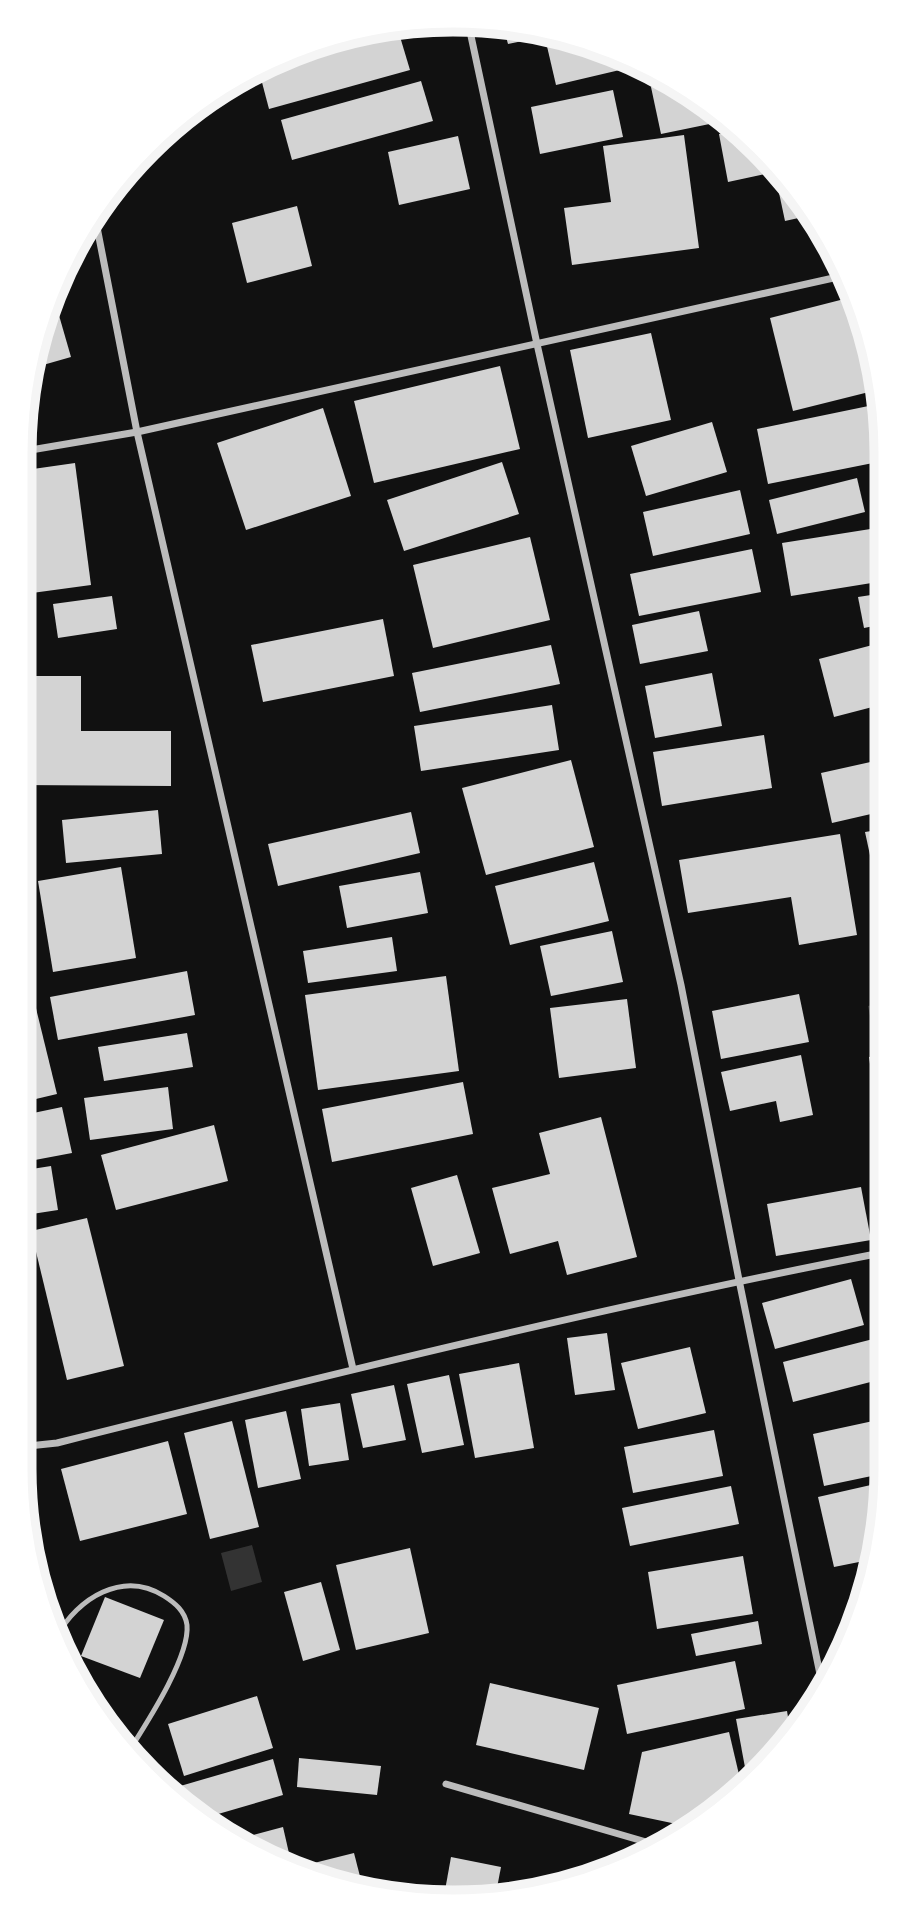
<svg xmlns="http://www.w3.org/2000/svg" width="906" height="1921" viewBox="0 0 906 1921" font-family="Commissioner,sans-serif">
<rect width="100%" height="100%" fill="#111"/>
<g fill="#333">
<path d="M885 1002V1049L877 1050 868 1006Z"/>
<path d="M252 1545 262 1582 231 1591 221 1553Z"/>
</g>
<g fill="#d3d3d3">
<path d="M504 29 542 37 508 44Z"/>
<path d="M398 30 410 70 269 109 259 71 266 67Z"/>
<path d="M556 40 619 52 641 65 556 85 546 42Z"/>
<path d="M421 81 433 121 292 160 281 120Z"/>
<path d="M672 83 717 109 729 120 661 134 651 87Z"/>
<path d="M613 90 623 137 540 154 531 107Z"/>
<path d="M738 130 779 171 728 182 719 134Z"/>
<path d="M684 135 699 248 572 265 564 208 611 202 603 146Z"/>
<path d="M458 136 470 189 399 205 388 152Z"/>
<path d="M781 172 797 189 812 215 785 221 775 174Z"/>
<path d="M297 206 312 266 247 283 232 223Z"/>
<path d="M52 291 71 357 36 367Z"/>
<path d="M856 296 881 389 793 411 770 318Z"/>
<path d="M651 333 671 420 588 438 570 350Z"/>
<path d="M500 366 520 449 374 483 354 401Z"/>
<path d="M883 403V461L768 484 757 429Z"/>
<path d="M323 408 351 496 246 530 217 443Z"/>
<path d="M712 422 727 472 646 496 631 446Z"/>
<path d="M502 462 519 514 404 551 387 500Z"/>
<path d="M75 463 91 585 32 593 19 499V471Z"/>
<path d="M857 478 865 512 777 534 769 500Z"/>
<path d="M740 490 750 534 653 556 643 512Z"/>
<path d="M883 527 884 581 791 596 782 543Z"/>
<path d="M530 537 550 620 433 648 413 565Z"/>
<path d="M752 549 761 592 639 616 630 574Z"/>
<path d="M884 593V624L864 628 858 597Z"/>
<path d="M112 596 117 629 58 638 53 604Z"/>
<path d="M19 603H23L33 655 19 658Z"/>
<path d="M699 611 708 651 640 664 632 625Z"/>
<path d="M383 619 394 676 263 702 251 645Z"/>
<path d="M884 642V704L834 717 819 659Z"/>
<path d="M551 645 560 684 420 712 412 673Z"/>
<path d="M712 673 722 726 655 738 645 686Z"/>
<path d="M19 676H81V731H171V786L19 785Z"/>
<path d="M552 705 559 750 421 771 414 726Z"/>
<path d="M764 735 772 788 662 806 653 752Z"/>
<path d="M884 759V811L832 823 821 773Z"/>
<path d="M571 760 594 847 486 875 462 788Z"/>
<path d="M158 810 162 854 66 863 62 820Z"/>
<path d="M411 812 420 853 278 886 268 844Z"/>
<path d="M884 829 885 920H884L865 832Z"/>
<path d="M840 834 857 935 799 945 791 897 688 913 679 860Z"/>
<path d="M594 862 609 921 510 945 495 886Z"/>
<path d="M121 867 136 958 53 972 38 881Z"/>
<path d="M420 872 428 913 347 928 339 886Z"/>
<path d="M612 931 623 982 551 996 540 946Z"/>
<path d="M392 937 397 971 308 983 303 951Z"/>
<path d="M187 971 195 1015 58 1040 50 997Z"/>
<path d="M446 976 459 1071 318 1090 305 995Z"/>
<path d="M799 994 809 1042 721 1059 712 1011Z"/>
<path d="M33 996 57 1094 19 1103V999Z"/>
<path d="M627 999 636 1068 559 1078 550 1008Z"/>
<path d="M187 1033 193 1067 104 1081 98 1047Z"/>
<path d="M801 1055 813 1115 780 1122 776 1101 730 1111 721 1072Z"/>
<path d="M885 1055V1103L876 1104 869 1057Z"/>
<path d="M463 1082 473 1134 332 1162 322 1109Z"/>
<path d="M168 1087 173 1129 90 1140 84 1098Z"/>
<path d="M62 1107 72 1153 19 1163V1116Z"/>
<path d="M601 1117 637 1257 567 1275 558 1241 510 1254 492 1188 550 1174 539 1133Z"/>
<path d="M214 1125 228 1181 116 1210 101 1155Z"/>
<path d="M886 1159V1210L880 1211 871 1162Z"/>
<path d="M51 1166 58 1210 19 1216V1171Z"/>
<path d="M457 1175 480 1253 433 1266 411 1188Z"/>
<path d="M861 1187 871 1240 776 1256 767 1204Z"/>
<path d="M87 1218 124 1366 67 1380 31 1231Z"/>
<path d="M851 1279 864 1325 775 1349 762 1303Z"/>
<path d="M886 1288V1331L883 1332 873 1291Z"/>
<path d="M607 1333 615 1390 575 1395 567 1338Z"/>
<path d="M877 1338 886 1378 793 1402 783 1362Z"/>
<path d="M690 1347 706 1413 638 1429 621 1363Z"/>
<path d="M519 1363 534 1448 475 1458 459 1374Z"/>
<path d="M449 1375 464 1445 422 1453 407 1384Z"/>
<path d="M394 1385 406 1440 363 1448 351 1394Z"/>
<path d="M340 1403 349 1460 309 1466 301 1409Z"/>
<path d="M286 1411 301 1479 258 1488 245 1420Z"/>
<path d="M887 1418 886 1473 824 1486 813 1434Z"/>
<path d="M232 1421 259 1527 210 1539 184 1433Z"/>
<path d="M714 1430 723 1476 633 1493 624 1447Z"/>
<path d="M168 1441 187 1514 80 1541 61 1469Z"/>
<path d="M884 1482 869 1560 834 1567 818 1497Z"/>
<path d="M731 1486 739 1524 630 1546 622 1508Z"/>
<path d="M410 1548 429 1633 356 1650 336 1565Z"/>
<path d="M743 1556 753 1614 657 1629 648 1572Z"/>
<path d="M321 1582 340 1650 303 1661 284 1592Z"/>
<path d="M105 1597 164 1620 140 1678 81 1656Z"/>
<path d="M758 1621 762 1644 696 1656 691 1634Z"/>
<path d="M735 1661 745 1709 627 1734 617 1685Z"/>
<path d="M490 1683 599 1708 584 1770 476 1745Z"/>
<path d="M257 1696 273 1748 184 1776 168 1724Z"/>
<path d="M787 1711 791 1735 779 1754 747 1778 736 1719Z"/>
<path d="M729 1732 741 1783 686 1826 629 1814 642 1752Z"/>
<path d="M299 1758 381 1766 377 1795 297 1787Z"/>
<path d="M273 1759 283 1795 201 1819 170 1789Z"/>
<path d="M283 1827 291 1862 238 1839Z"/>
<path d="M354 1853 364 1892 302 1866Z"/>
<path d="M451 1857 501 1867 495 1898 444 1896Z"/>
</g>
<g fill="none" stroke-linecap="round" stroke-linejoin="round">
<path stroke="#bcbcbc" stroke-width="5" d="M57 1636C78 1598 123 1570 164 1596 175 1603 185 1611 187 1625 190 1657 146 1724 129 1751"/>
<g stroke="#bcbcbc" stroke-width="7">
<path d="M468 22 537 344 681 985 739 1280 822 1684"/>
<path d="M96 222 137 432 353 1369"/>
<path d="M19 452 137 432 847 275"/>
<path d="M19 1447 57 1443C332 1374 607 1306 886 1252"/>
<path d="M446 1784 660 1846"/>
</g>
</g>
<path d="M0 0H906V1921H0ZM453 32H453A421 421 0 0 1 874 453V1469A421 421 0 0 1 453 1890H453A421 421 0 0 1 32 1469V453A421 421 0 0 1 453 32Z" fill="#fff" fill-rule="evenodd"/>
<path fill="none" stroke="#f5f5f5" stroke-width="9" d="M453 32H453A421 421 0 0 1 874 453V1469A421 421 0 0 1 453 1890H453A421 421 0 0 1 32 1469V453A421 421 0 0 1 453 32Z"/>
</svg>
